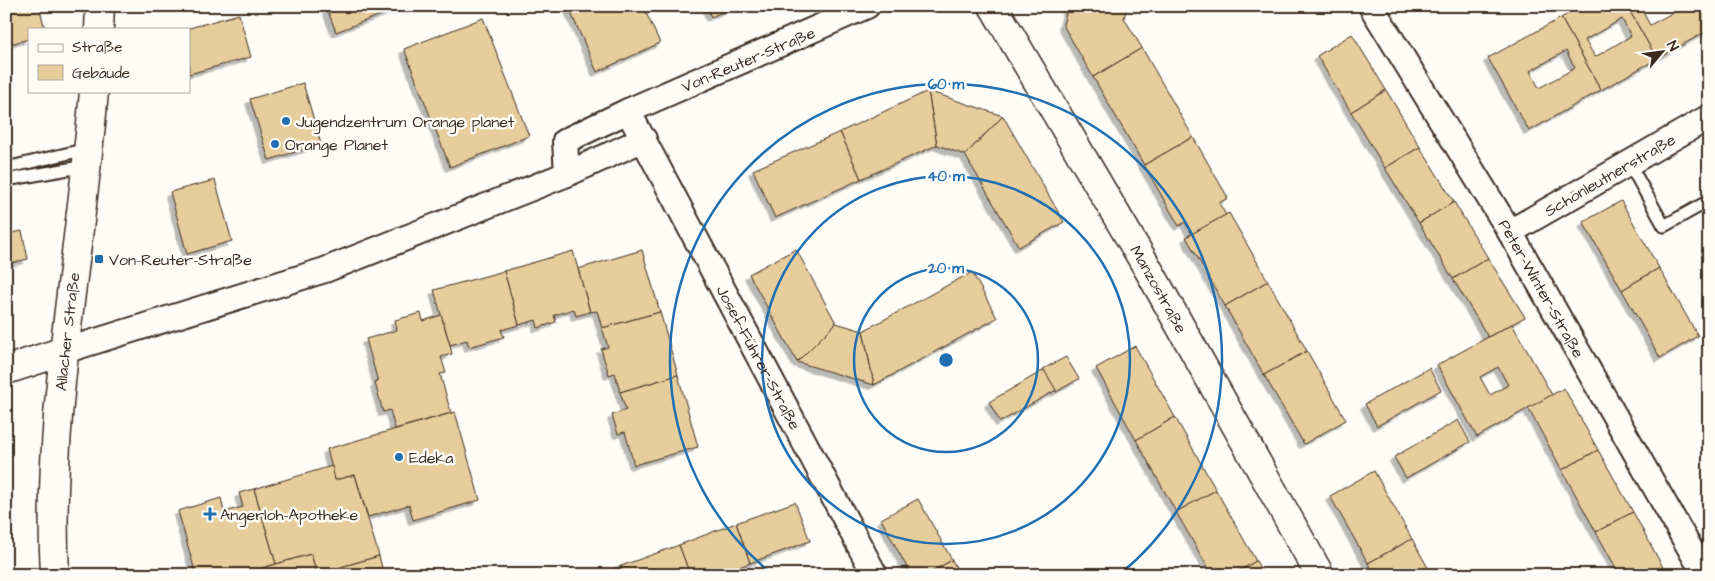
<svg xmlns="http://www.w3.org/2000/svg" width="1715" height="581" viewBox="0 0 1715 581" font-family="'Architects Daughter',sans-serif">
<defs>
<filter id="shadow"><feDropShadow dx="-4.5" dy="4.5" stdDeviation="0" flood-color="#0004"/></filter>
</defs>
<rect width="100%" height="100%" fill="#fdfcf7"/>
<filter id="ink" filterUnits="userSpaceOnUse"><feTurbulence type="fractalNoise" baseFrequency=".02" numOctaves="2"/><feDisplacementMap in="SourceGraphic" scale="10" xChannelSelector="R" yChannelSelector="G"/><feConvolveMatrix kernelMatrix="1 2 1 2 8 2 1 2 1" color-interpolation-filters="sRGB"/></filter>
<g filter="url(#ink)">
<g fill="#e7cd9c" stroke="#3b2a1e" fill-rule="evenodd" filter="url(#shadow)">
<path d="M17 6H39L45 29H29V39L6 45V9Z"/>
<path d="M326 6H404L336 32Z"/>
<path d="M568 6H643L660 43 597 72Z"/>
<path d="M706 6H736L711 17Z"/>
<path d="M1068 6H1127L1124 18 1142 48 1093 77 1063 25Z"/>
<path d="M1581 6H1627L1657 59 1601 90 1561 18ZM1622 19 1631 36 1595 57 1585 40Z"/>
<path d="M1627 6H1645L1641 9 1650 25 1685 6H1702L1709 19V30L1657 59Z"/>
<path d="M239 14 251 57 189 74V29H186Z"/>
<path d="M483 18 529 136 450 167 404 49Z"/>
<path d="M1561 18 1601 90 1529 131 1488 58ZM1566 51 1575 68 1539 88 1530 71Z"/>
<path d="M1352 34 1386 90 1351 112 1317 56Z"/>
<path d="M1142 48 1193 137 1144 165 1093 77Z"/>
<path d="M303 83 321 144 269 160 250 99Z"/>
<path d="M1386 90 1420 147 1385 168 1351 112Z"/>
<path d="M928 91 1003 116 965 155 937 145Z"/>
<path d="M928 91 937 145 861 179 840 132Z"/>
<path d="M1003 116 1064 222 1019 247 965 155Z"/>
<path d="M840 132 861 179 775 218 753 170Z"/>
<path d="M1193 137 1228 198 1219 203 1226 215 1192 234 1185 222 1179 226 1144 165Z"/>
<path d="M1420 147 1454 202 1419 223 1385 168Z"/>
<path d="M215 180 232 241 187 254 170 192Z"/>
<path d="M1621 201 1659 268 1622 290 1583 222Z"/>
<path d="M1454 202 1488 258 1453 279 1419 223Z"/>
<path d="M1229 213 1268 281 1225 306 1186 237Z"/>
<path d="M22 231 28 259 6 264V234Z"/>
<path d="M796 249 836 323 797 362 749 274Z"/>
<path d="M642 250 660 312 602 328 597 311 590 312 578 269Z"/>
<path d="M573 251 590 312 576 316 574 309 554 315 556 322 538 328 536 320 519 325 504 271Z"/>
<path d="M1488 258 1525 317 1488 337 1453 279Z"/>
<path d="M1659 268 1698 336 1660 358 1622 290Z"/>
<path d="M504 271 519 325 501 330 504 337 469 347 467 340 450 345 434 290Z"/>
<path d="M972 272 997 318 874 385 863 331Z"/>
<path d="M1268 281 1307 351 1264 375 1225 306Z"/>
<path d="M660 312 678 375 620 392 615 373 609 375 601 349 608 347 602 328Z"/>
<path d="M421 313 423 321 441 315 450 345 452 354 441 357 446 373 440 374 451 413 395 429 390 410 383 412 375 383 378 382 366 339 397 330 395 320Z"/>
<path d="M836 323 863 331 874 385 797 362Z"/>
<path d="M1512 324 1552 395 1477 437 1437 365ZM1498 367 1508 385 1490 395 1480 377Z"/>
<path d="M1135 346 1175 417 1136 440 1096 368Z"/>
<path d="M1307 351 1346 420 1304 444 1264 375Z"/>
<path d="M1066 357 1079 379 1056 392 1043 369Z"/>
<path d="M1429 368 1441 390 1377 426 1365 404Z"/>
<path d="M1044 370 1056 390 1000 422 989 402Z"/>
<path d="M678 375 698 447 634 465 625 432 618 434 612 415 626 410 620 392Z"/>
<path d="M1564 388 1598 450 1562 470 1528 408Z"/>
<path d="M455 412 480 500 413 520 409 505 368 517 355 475 335 480 327 449Z"/>
<path d="M1175 417 1216 490 1176 512 1136 440Z"/>
<path d="M1458 420 1470 442 1406 478 1394 457Z"/>
<path d="M1598 450 1633 512 1596 532 1562 470Z"/>
<path d="M332 466 335 480 355 475 379 556 317 574 311 554 276 564 254 489Z"/>
<path d="M1374 471 1412 539 1368 563 1330 496Z"/>
<path d="M254 489 276 564 239 575H196L178 511 221 498 224 512 243 507 239 493Z"/>
<path d="M1216 490 1256 561 1232 575H1212L1176 512Z"/>
<path d="M918 499 952 560 926 575H911L881 519Z"/>
<path d="M795 502 810 541 750 563 736 523Z"/>
<path d="M1633 512 1666 573 1663 575H1620L1596 532Z"/>
<path d="M736 523 750 563 718 575H690L679 545Z"/>
<path d="M1412 539 1432 575H1374L1368 563Z"/>
<path d="M679 545 690 575H625L621 566Z"/>
<path d="M311 554 317 575H239L276 564Z"/>
<path d="M379 556 384 575H317V574Z"/>
<path d="M952 560 960 575H926Z"/>
<path d="M1256 561 1264 575H1232Z"/>
<path d="M621 566 625 575H596Z"/>
</g>
<g fill="none" stroke-linecap="round" stroke-linejoin="round">
<defs>
<g id="service">
<path d="M1629 163 1664 226 1705 203"/>
<path d="M6 168 87 149"/>
<path d="M6 180 86 166"/>
</g>
<g id="minor">
<path id="s1" d="M867 6 628 111 875 575"/>
<path id="s2" d="M1371 6 1510 232 1705 575"/>
<path d="M567 174 565 141 628 111"/>
<path id="s3" d="M1510 232 1709 117"/>
<path d="M64 351 325 270 567 174 644 139"/>
</g>
<g id="tertiary">
<path id="s4" d="M993 6 1147 267 1320 575"/>
<path d="M99 29 100 6"/>
<path d="M6 370 64 351"/>
<path id="s5" d="M55 575C46 413 81 252 94 91"/>
</g>
</defs>
<use href="#service" stroke="#3b2a1e" stroke-width="15"/>
<use href="#minor" stroke="#3b2a1e" stroke-width="28"/>
<use href="#tertiary" stroke="#3b2a1e" stroke-width="31"/>
<use href="#service" stroke="#fdfcf7" stroke-width="11"/>
<use href="#minor" stroke="#fdfcf7" stroke-width="24"/>
<use href="#tertiary" stroke="#fdfcf7" stroke-width="28"/>
</g>
</g>
<g fill="none" stroke="#1f6fb2" stroke-width="2.5">
<circle cx="946" cy="360" r="92"/>
<circle cx="946" cy="360" r="184"/>
<path d="M772 574A276 276 0 1 1 1120 574"/>
</g>
<g fill="#1f6fb2" stroke="#fdfcf7" stroke-width="2">
<circle cx="286" cy="121" r="5"/>
<circle cx="275" cy="144" r="5"/>
<rect x="94" y="254" width="10" height="10" rx="2.5"/>
<circle cx="399" cy="457" r="5"/>
<path d="M207.5 506.5h5v5h5v5h-5v5h-5v-5h-5v-5h5z"/>
</g>
<g text-anchor="middle" stroke-width="5" stroke-linejoin="round" paint-order="stroke">
<g font-size="16" fill="#3b2a1e" stroke="#fdfcf7">
<text transform="translate(748 59) rotate(-23)" y="6">Von-Reuter-Straße</text>
<text dy="6" stroke="none"><textPath href="#s3" startOffset="115">Schönleutnerstraße</textPath></text>
<text dy="6" stroke="none"><textPath href="#s2" startOffset="330">Peter-Winter-Straße</textPath></text>
<text dy="6" stroke="none"><textPath href="#s4" startOffset="328">Manzostraße</textPath></text>
<text dy="6" stroke="none"><textPath href="#s5" startOffset="244">Allacher Straße</textPath></text>
<text dy="6" stroke="none"><textPath href="#s1" startOffset="540">Josef-Führer-Straße</textPath></text>
</g>
<g font-size="16" fill="#3b2a1e" stroke="#fdfcf7" text-anchor="start">
<text x="296" y="127">Jugendzentrum Orange planet</text>
<text x="285" y="150">Orange Planet</text>
<text x="109" y="265">Von-Reuter-Straße</text>
<text x="409" y="463">Edeka</text>
<text x="220" y="520">Angerloh-Apotheke</text>
</g>
</g>
<circle cx="946" cy="360" r="8" fill="#1f6fb2" stroke="#fdfcf7" stroke-width="2.5"/>
<g font-size="15" text-anchor="middle" font-weight="bold" fill="#1f6fb2" stroke="#fdfcf7" stroke-width="5" stroke-linejoin="round" paint-order="stroke">
<text x="946" y="89">60 m</text>
<text x="946" y="181">40 m</text>
<text x="946" y="273">20 m</text>
</g>
<rect width="1715" height="581" fill="none" stroke="#fdfcf7" stroke-width="25"/>
<rect x="12" y="12" width="1690" height="556" fill="none" stroke="#3b2a1e" stroke-width="2" filter="url(#ink)"/>
<rect x="28" y="28" width="162" height="65" fill="#fdfcf7" stroke="#afa8a0"/>
<rect x="38" y="44" width="25" height="8" fill="#fdfcf7" stroke="#afa8a0"/>
<text x="72" y="52" font-size="15" fill="#3b2a1e">Straße</text>
<rect x="38" y="65" width="25" height="15" fill="#e7cd9c" stroke="#afa8a0"/>
<text x="72" y="78" font-size="15" fill="#3b2a1e">Gebäude</text>
<g transform="translate(1662 52) rotate(61)" stroke="#fdfcf7" stroke-width="4" paint-order="stroke">
<path d="M0-4L9 19L0 12L-9 19Z" fill="#3b2a1e"/>
<text y="-8" font-size="14" font-weight="bold" text-anchor="middle" fill="#3b2a1e">N</text>
</g>
</svg>
